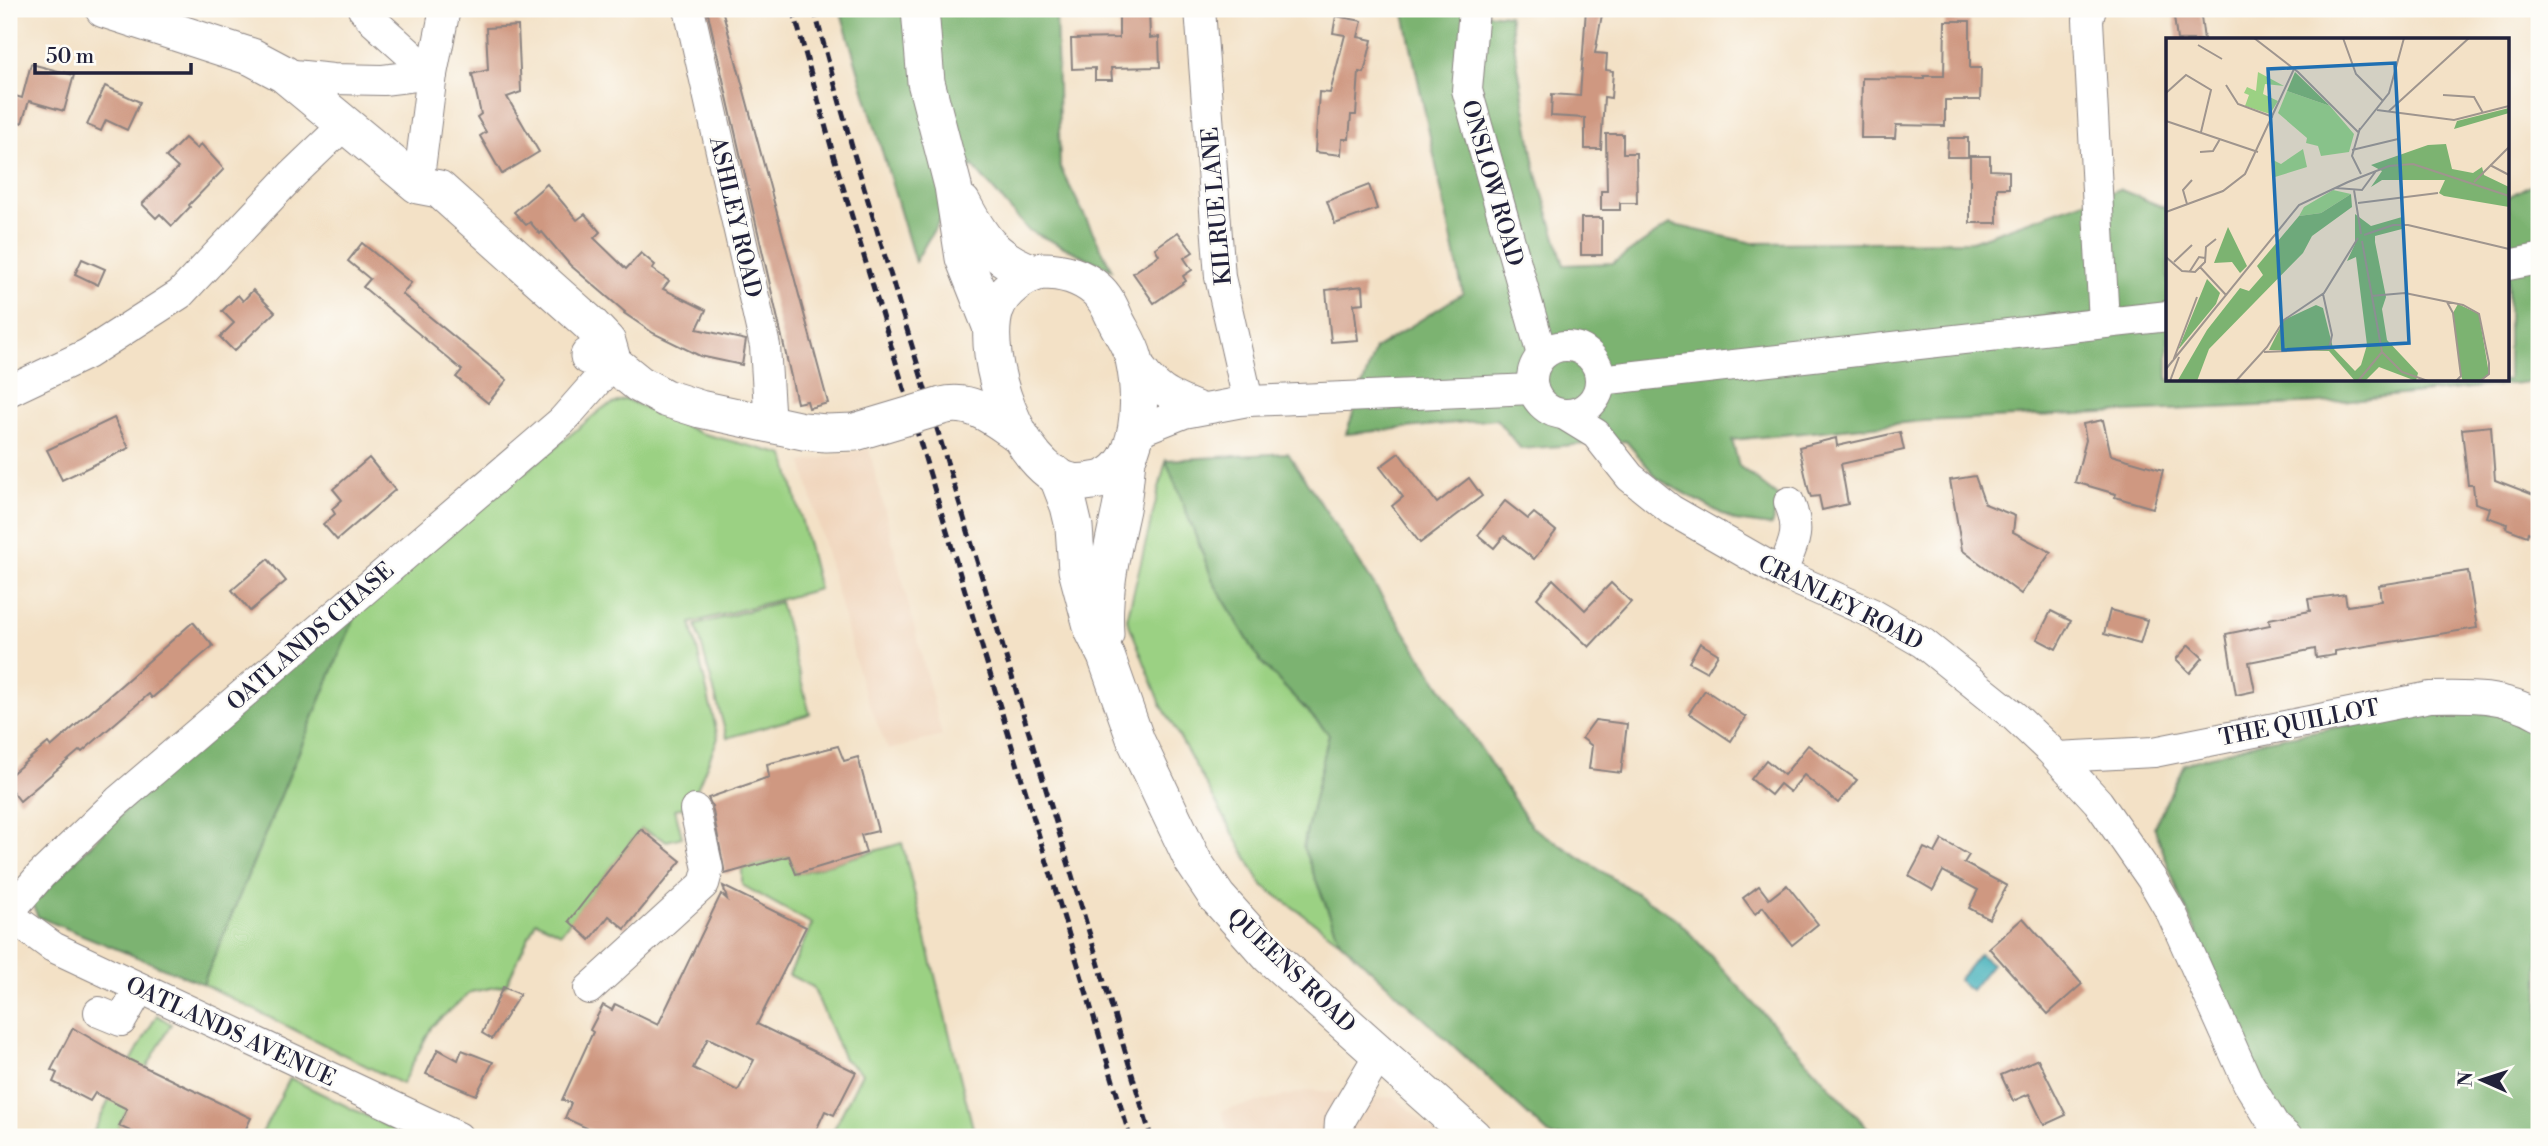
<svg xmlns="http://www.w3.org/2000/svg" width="2548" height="1146" viewBox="0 0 2548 1146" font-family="'Libre Bodoni',serif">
<rect width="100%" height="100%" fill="#fdfcf7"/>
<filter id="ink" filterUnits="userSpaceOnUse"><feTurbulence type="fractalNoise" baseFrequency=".0143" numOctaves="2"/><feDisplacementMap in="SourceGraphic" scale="14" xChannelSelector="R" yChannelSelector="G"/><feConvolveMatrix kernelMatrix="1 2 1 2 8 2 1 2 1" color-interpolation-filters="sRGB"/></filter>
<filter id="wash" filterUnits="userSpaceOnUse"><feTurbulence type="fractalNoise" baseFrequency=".00686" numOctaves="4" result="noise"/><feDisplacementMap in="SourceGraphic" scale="28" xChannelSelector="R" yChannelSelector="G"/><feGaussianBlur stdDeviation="1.57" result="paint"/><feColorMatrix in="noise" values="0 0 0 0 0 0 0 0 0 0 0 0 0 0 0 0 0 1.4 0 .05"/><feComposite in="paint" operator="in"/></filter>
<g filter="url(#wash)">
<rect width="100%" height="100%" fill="#f3e1c6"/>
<g fill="#f0d5bc">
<path d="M869 449 942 736 888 750 862 686 802 462Z"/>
<path d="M1310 1090 1344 1093 1369 1104 1379 1098 1395 1097 1440 1137H1230L1221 1111Z"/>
</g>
<g fill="#9bd183" stroke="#5e7a5f" stroke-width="2">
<path d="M625 399 700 433 785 455 819 589 691 623 718 738 690 806 675 809 682 837 667 841 641 829 561 933 536 921 506 985 471 992 432 1026 402 1084 203 984 358 609 603 408Z"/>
<path d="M1166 460 1214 583 1261 662 1329 734 1303 847 1340 941 1262 885 1161 704 1127 619Z"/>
<path d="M780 602 810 714 727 738 696 625Z"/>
<path d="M902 843 975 1136 830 1137 862 1073 844 1059 813 987 789 975 812 924 742 885V869L789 856 796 874Z"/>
<path d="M157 1015 171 1024 147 1067 119 1126 143 1137H91L109 1100Z"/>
<path d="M290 1078 399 1132 402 1137H260Z"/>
</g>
<g fill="#7cb371" stroke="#4f6a56" stroke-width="2">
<path d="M840 9H1056L1060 167 1112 270 1028 230 972 165 915 262Z"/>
<path d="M1403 9H1432L1509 15 1536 171 1564 265 1613 263 1670 224 1753 243 1972 241 2119 189 2168 209V380H2508V197L2539 180V381L2321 403 1924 421 1732 440 1739 466 1780 498 1771 526 1735 521 1658 479 1626 441 1521 449 1496 419 1346 434 1375 349 1463 293Z"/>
<path d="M1288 453 1532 827 1677 919 1876 1137H1552L1340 941 1303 847 1329 734 1261 662 1214 583 1166 460Z"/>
<path d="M358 609 203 984 38 917 32 904 177 758Z"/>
<path d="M2539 696V1137H2299L2279 1121 2178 891 2154 827 2184 764 2265 740 2444 708 2500 714Z"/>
</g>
<path fill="#3cadb8" stroke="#2f687a" stroke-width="2" d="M1979 954 1992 964 1971 990 1958 980Z"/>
<g id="blocks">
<g fill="#cf9881" fill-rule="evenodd">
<path d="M707 9H722L828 403 809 408 807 401 797 403Z"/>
<path d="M1119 9H1149L1150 38 1159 37 1160 67 1111 68 1112 80H1095V68L1072 69 1071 39 1119 38Z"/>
<path d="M1586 9H1603L1595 53 1607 54 1606 70 1613 71 1611 98 1604 97 1601 149H1585V118L1551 116 1552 94 1580 96Z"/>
<path d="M2173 9H2200L2204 40H2177Z"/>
<path d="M1336 16 1362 21 1358 37 1372 40 1364 73 1359 72 1356 115H1351L1349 139H1342L1341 155 1315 152 1319 92 1330 93 1345 35 1333 33Z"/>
<path d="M1945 21H1970V68H1981L1980 100H1945V126L1896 125 1895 138H1861L1862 78 1924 79V76H1944Z"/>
<path d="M518 26 521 92 507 97 539 152 502 174 480 136 486 132 477 117 481 114 472 74 488 70 486 28Z"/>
<path d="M31 64 74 75 64 111 29 101 22 123 9 118V94L22 98Z"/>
<path d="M105 86 140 102 127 130 106 120 101 131 87 125Z"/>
<path d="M1606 134H1623V153H1636L1637 203H1620V210H1601V191H1607Z"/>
<path d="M185 138 197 149 201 144 224 169 189 205 190 207 172 226 160 214 156 218 142 204 178 168 166 157Z"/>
<path d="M1948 138H1968V157H1947Z"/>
<path d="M1970 156H1990V170L2009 171V188H1997V223H1970Z"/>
<path d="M547 184 577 220 585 214 600 232 594 238 626 269 641 253 655 265 652 269 669 281 663 289 706 310 697 329 746 340 742 365 700 356 653 333 624 313 625 312 570 265 542 232 540 234 530 222 526 225 514 212Z"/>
<path d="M1369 185 1377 209 1335 224 1327 201Z"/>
<rect x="1581" y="218" width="21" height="37"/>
<path d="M1178 232 1193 252 1184 258 1192 270 1183 276 1186 281 1154 303 1133 273 1159 255 1155 248Z"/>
<path d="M362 243 411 283 402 294 507 380 488 403 456 377 462 370 363 287 370 279 348 261Z"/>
<path d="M82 259 105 269 98 285 75 274Z"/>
<path d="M1363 286 1364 303 1354 304 1358 340 1331 342 1326 290Z"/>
<path d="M253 290 275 312 234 351 220 337 234 323 222 311 238 295 243 301Z"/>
<path d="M114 418 129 448 62 480 47 450Z"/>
<path d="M2103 420 2111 455 2163 470 2153 508 2115 497 2116 494 2075 482 2086 440 2083 424Z"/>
<path d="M2491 426 2495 480 2539 497V536L2528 532 2527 536 2506 528 2507 524 2487 517 2490 508 2475 503 2473 485H2468L2462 429Z"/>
<path d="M1900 432 1904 450 1841 464 1848 504 1822 510 1819 496 1811 497 1809 492 1799 447 1836 438 1837 446Z"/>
<path d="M1399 453 1437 503 1469 478 1482 496 1420 543 1392 506 1403 497 1380 467Z"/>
<path d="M369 458 395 490 337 540 323 524 335 514 332 509 342 500 333 489Z"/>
<path d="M1975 476 1985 504 2015 516 2013 532 2051 552 2021 594 1962 550 1950 480Z"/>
<path d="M1505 501 1528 519 1534 513 1556 531 1534 559 1504 536 1494 548 1478 535Z"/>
<path d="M268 559 286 581 250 611 232 590Z"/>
<path d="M2468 571 2477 628 2335 651V655L2316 658 2315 649 2249 662 2255 691 2236 695 2226 634 2270 625 2269 619 2310 611 2308 599 2345 594 2347 606 2381 601 2379 585Z"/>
<path d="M1553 579 1585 610 1611 583 1631 602 1589 647 1537 598Z"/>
<path d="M2110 610 2147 620 2140 644 2104 634Z"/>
<path d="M2051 611 2071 621 2056 649 2037 639Z"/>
<path d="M193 622 213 646 152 698 149 694 82 752 80 750 20 801 9 787V776L48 743 51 747Z"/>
<path d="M1700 643 1718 654 1707 672 1689 662Z"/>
<path d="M2189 645 2203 658 2190 673 2176 659Z"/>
<path d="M1705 690 1746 717 1731 741 1689 713Z"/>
<path d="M1595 720 1627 724 1621 773 1589 769 1592 746 1582 738Z"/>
<path d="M1808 745 1857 780 1838 803 1804 775 1790 792 1780 784 1771 795 1751 779 1766 760 1784 775Z"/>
<path d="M838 746 844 761 858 757 878 831 861 835 866 853 796 874 789 856 725 874 712 806 708 798 769 777 767 764Z"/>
<path d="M641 829 681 861 625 929 609 916 590 940 569 921Z"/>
<path d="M1942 840 1969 855 1964 863 2007 886 1989 919 1969 908 1978 890 1943 871 1933 890 1909 876 1924 848 1935 853Z"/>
<path d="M1787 885 1818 924 1792 945 1763 907 1755 914 1743 898 1759 886 1769 899Z"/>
<path d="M723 886 806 927 757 1024 856 1072 834 1115 825 1111 813 1137H606L565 1118 571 1103 562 1100 593 1032 590 1030 603 1005 612 1010 615 1004 658 1025 721 894 727 899ZM708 1038 754 1060 738 1091 693 1068Z"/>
<path d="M2023 918 2082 984 2048 1014 1989 948Z"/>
<path d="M503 987 520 994 492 1039 482 1033Z"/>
<path d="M73 1028 122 1056 251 1118 242 1137H143L119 1126 127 1109 95 1093 90 1101 53 1082 57 1073 51 1070Z"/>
<path d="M438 1049 458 1060 462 1050 493 1062 476 1095 426 1074Z"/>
<path d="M2038 1059 2066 1115 2044 1125 2029 1094 2013 1101 2001 1075Z"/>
</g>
</g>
</g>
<g filter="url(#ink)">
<use href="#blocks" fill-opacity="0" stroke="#8a8280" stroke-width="2"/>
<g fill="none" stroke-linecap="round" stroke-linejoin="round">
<defs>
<g id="minor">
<path d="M363 9 373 21 432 74"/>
<path d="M689 9 765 346 770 425"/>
<path d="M1200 9 1220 277 1248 401"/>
<path d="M1474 9 1467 90 1542 355"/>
<path d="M2091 9 2088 20 2104 323"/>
<path d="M284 74 333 79 383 80 432 74"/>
<path d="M418 185 432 74 445 9"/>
<path d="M2508 265 2539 259"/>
<circle cx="1566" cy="380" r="34"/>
<path d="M1134 358C1154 390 1169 396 1203 409"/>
<path d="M1600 380 2168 316"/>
<path d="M9 391 87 354 180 294 293 174 344 125"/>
<path d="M1565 415 1596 434 1630 477 1671 510 1781 573 1871 613 1923 643 2014 716 2050 750 2098 802 2151 878 2172 914 2248 1083 2275 1127 2287 1137"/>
<path d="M1136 432 1184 413 1248 401 1533 389"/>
<path d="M1781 573C1793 545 1802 532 1789 502"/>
<path d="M2057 757 2154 752 2430 697C2469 696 2505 695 2539 715"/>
<path d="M9 912 41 875 118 801 562 421 613 363"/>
<path d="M9 915 53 947 458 1137"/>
<path d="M589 989 704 884 708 869 695 810"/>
<path d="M99 1012 121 1021 140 988"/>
<path d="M1339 1137 1340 1121 1380 1053"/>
</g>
<g id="major">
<path d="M104 9 252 57 284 74 418 185 439 189 589 323 607 342 613 363"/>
<path d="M920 9 926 82 953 186 964 258 991 326"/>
<path d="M962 203C981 239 994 259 1034 273"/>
<path d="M1042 271C1061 271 1081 276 1096 289 1106 297 1111 310 1116 321 1122 333 1131 346 1134 359 1140 386 1141 423 1131 449 1124 466 1112 479 1093 481 1087 482 1078 483 1072 482 1018 471 980 357 995 310 1001 291 1023 275 1042 271Z"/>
<path d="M589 356 613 363 639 384 665 398 700 409 803 431 826 433 855 432"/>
<path d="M942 406C972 398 996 419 1018 434"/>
<path d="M1057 475 1069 506 1074 527 1077 570 1093 630 1106 656 1136 741 1193 861 1217 897 1270 956 1473 1137"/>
<path d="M1105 634C1102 590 1112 551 1121 509 1124 493 1125 476 1127 460"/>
</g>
</defs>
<use href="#minor" stroke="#8a8280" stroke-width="32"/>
<use href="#major" stroke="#8a8280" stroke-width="39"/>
<use href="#minor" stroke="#fff" stroke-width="30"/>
<use href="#major" stroke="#fff" stroke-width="37"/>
<g stroke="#22223b" stroke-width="5" stroke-dasharray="10 5" stroke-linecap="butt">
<path d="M793 9 834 157 1130 1137"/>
<path d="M814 9 854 154 1151 1137"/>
</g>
<defs>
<path id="major-bridge" d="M855 432 942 406"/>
</defs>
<use href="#major-bridge" stroke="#8a8280" stroke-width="39" stroke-linecap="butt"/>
<use href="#major-bridge" stroke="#fff" stroke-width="37"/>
</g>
</g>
<g text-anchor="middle" stroke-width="5" stroke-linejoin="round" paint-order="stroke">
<g font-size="23" fill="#22223b" stroke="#fdfcf7">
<text transform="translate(1493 183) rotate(74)" y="8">ONSLOW ROAD</text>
<text transform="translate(1216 206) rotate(-95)" y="8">KILRUE LANE</text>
<text transform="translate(736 217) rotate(77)" y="8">ASHLEY ROAD</text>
<text transform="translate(1841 602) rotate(27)" y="8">CRANLEY ROAD</text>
<text transform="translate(310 636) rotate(-41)" y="8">OATLANDS CHASE</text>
<text transform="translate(2299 722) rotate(-11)" y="8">THE QUILLOT</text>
<text transform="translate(1292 970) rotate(44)" y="8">QUEENS ROAD</text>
<text transform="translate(231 1031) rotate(25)" y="8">OATLANDS AVENUE</text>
</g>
</g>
<g transform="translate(2166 38)">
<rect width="343" height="343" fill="#f3e1c6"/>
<path d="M92 34 118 48 99 46 97 56 112 63 104 76 79 68 83 57 78 55 81 49 90 53ZM121 53 164 68 188 96 183 114 155 118 152 108 140 105 141 100 112 75ZM137 111 141 129 109 139 105 121 115 126ZM167 152 185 156 155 175 133 178 138 169Z" fill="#9bd183"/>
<path d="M129 34 164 68 121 53ZM343 70V75L288 91 291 83ZM280 106 286 131 307 135 316 129 318 137 343 149V169L278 158 273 155 279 142H216L205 149 216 133 205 127 262 107ZM185 156 186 169 146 198 137 215 43 311 31 343 12 342 41 292 74 250 83 253 97 237 91 228 133 178 155 175ZM189 176 205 188 236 179V191L209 198V204L220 259 216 271 221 302 252 335 250 343 213 329 199 343H189L163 313 103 312 118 282 150 267 157 270 167 310 189 333 195 327 201 307 190 219 181 223 189 206ZM62 189 81 228 74 235 66 224 48 225ZM41 241 54 255 50 266 12 312ZM292 266 313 276 323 336 314 343H297L295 338 287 275Z" fill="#7cb371"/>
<path fill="none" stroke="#9f958e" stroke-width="2" d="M88 0 132 34 192 94M177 0 190 36 217 63M32 7 56 21M60 47 72 66 107 79M0 55 20 37 45 52 35 94M277 57 308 59 317 75M211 72 288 82 343 68M223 73 303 0M0 83 92 114M194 90 186 118 195 136M192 94 223 55 238 0M186 112 232 101M34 114 47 113 54 101M324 127 343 137M182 144 223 128 247 126 343 158M308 144 343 109M170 150 196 152 210 133M188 152 195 196M192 165 272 155M21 166 17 152 26 142M0 174 57 153 79 136 128 31M198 197 227 187H242L343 211M196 203 216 314 236 334 262 343M0 219 16 233 29 234 39 224 40 209 50 201M8 224 26 207M34 229 60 257M24 233 33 219 39 220M205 258 239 255 297 267 313 276 323 325V336L314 343M281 264 287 275 295 338 290 343M98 314 163 311 166 297 157 256M7 323 31 259M0 331 133 167 182 144M4 343 13 319M70 343 101 309 118 282 158 255 192 200M192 343 216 314"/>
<path fill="#1f6fb2" fill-opacity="0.15" stroke="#1f6fb2" stroke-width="3.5" d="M229 25 243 305 117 312 102 31Z"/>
<rect width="343" height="343" fill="none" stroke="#22223b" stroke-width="3.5"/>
</g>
<rect width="2548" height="1146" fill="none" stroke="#fdfcf7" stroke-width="35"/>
<g transform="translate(2482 1080) rotate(273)" stroke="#fdfcf7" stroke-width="5" paint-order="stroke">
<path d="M0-5L12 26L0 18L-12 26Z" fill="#22223b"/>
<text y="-10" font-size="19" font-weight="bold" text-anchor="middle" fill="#22223b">N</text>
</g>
<path d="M35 63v10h156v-10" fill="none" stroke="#22223b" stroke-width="3.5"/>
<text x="46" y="63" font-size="21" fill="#22223b" stroke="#fdfcf7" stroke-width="5" paint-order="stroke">50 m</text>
</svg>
